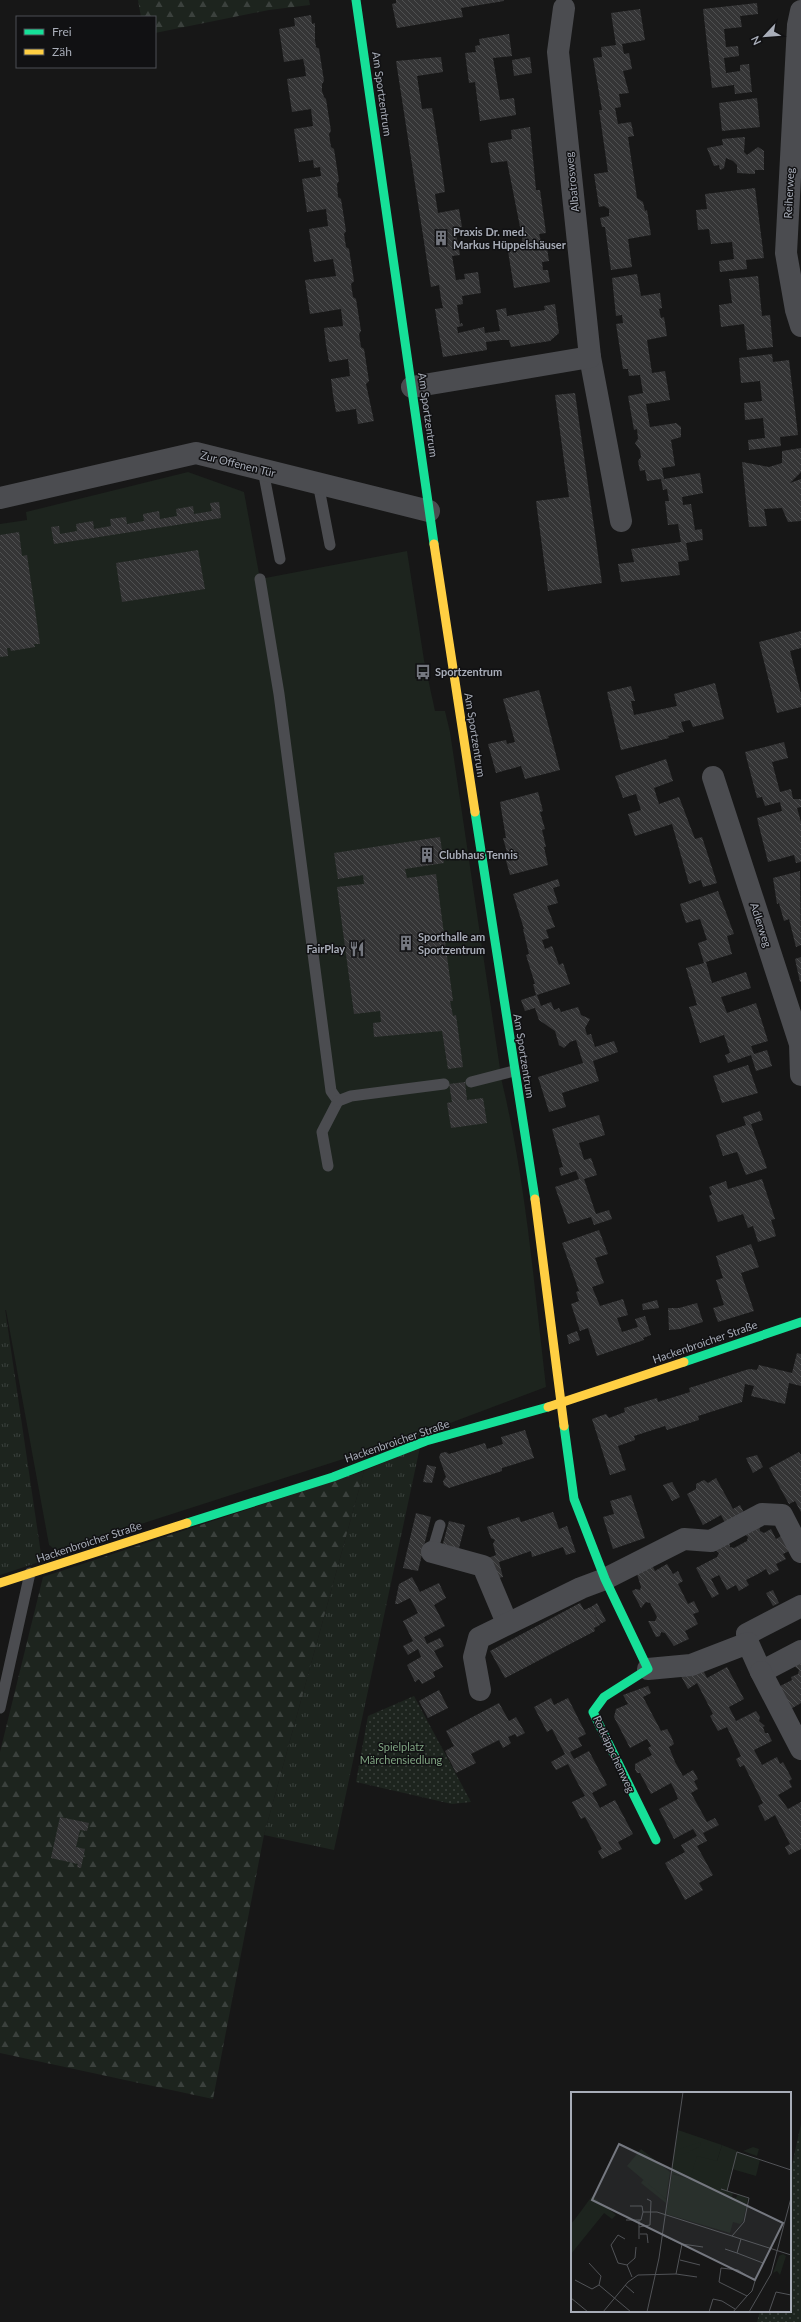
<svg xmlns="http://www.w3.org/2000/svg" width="801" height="2322" viewBox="0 0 801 2322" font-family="Lato,sans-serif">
<defs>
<pattern id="grass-tufts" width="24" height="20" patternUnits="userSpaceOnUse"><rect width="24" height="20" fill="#1d241e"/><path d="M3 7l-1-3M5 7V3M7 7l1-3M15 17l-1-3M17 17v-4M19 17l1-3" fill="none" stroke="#3b413d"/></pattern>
<pattern id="forest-firs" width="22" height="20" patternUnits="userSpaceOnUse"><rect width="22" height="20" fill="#1d241e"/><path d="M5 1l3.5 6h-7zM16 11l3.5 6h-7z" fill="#3b413d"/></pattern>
<pattern id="park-dots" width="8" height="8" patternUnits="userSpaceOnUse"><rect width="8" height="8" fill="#1d241e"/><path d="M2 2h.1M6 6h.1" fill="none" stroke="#3b413d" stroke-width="1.8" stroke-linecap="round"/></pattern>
<pattern id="building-back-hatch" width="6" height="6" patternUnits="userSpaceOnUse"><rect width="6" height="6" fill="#353536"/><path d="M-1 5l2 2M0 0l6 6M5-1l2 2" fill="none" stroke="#4f5051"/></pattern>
</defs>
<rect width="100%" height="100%" fill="#171717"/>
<g fill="url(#grass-tufts)">
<path d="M5 1309 42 1561 0 1575V1310Z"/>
<path d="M420 1447 334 1850 264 1835 364 1471Z"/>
</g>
<g fill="url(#forest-firs)">
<path d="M138 0H309L310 5 269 10 155 33V17H141Z"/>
<path d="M364 1471 264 1835 213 2099 0 2053V1752L43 1577Z"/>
</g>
<g fill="url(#park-dots)">
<path d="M414 1696 471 1802 452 1804 356 1782 368 1716Z"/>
<path d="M801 2124V2322H757L760 2311H790V2174Z"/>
</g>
<path fill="#1d241e" d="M188 472 244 492 260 579 407 551 424 660 435 711H445L450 732 502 1082C526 1182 534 1285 546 1387L421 1434 57 1551 49 1545 6 1310H0V524L27 520 26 512Z"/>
<g fill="url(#building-back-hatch)">
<path d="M396 0H504V1L461 8 463 17 397 28 392 4 396 3Z"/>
<path d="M757 3 758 14 740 16 742 27 724 29 726 47 738 46 739 56 724 58 726 73 740 71V65L749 64 752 92 735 94 734 85 712 88 703 9Z"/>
<path d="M640 9 645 40 622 44 624 54 629 53 632 69 623 71 629 93 619 94 621 107 615 108 618 124 631 122 634 136 628 137 637 198 643 202 645 211 647 210 651 235 628 239 632 267 611 270 605 227H602L600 218 609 216V209L604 206 599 207 594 174 608 172 599 110H602L593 58 602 57 601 47 616 45 611 13Z"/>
<path d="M311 15 312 24 315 23V40L316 47 319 49 324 81 322 84V91L324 97 326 99 331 131 329 134 331 147 334 149 339 181 337 184 338 197 341 199 346 231 344 234 346 247 349 249 354 281 351 284 353 297 356 299 361 331 359 334 361 347 364 349 369 381 366 384 374 421 358 424 356 409 336 412 333 395 331 379 350 376 348 359 329 362 326 345 324 328 343 326 341 309 310 314 305 280 336 276 333 259 314 262 309 229 328 226 326 209 307 212 302 179 321 176 320 167 314 168 313 160 299 162 294 129 313 126 311 109 292 112 287 79 306 76 305 68 303 59 284 62 279 29 295 26 294 18Z"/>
<path d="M509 34 512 56 493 58 500 100 514 98 516 115 480 121 475 82 469 83 465 53 476 52 475 46 480 45 479 39Z"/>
<path d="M441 57 443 72 417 76 422 109 432 108 439 150 445 192 435 194 438 213 459 209 462 227 455 228 460 255 452 256 456 280 465 279 464 274 478 272 481 293 462 296 463 304 457 305 460 324 462 323 463 326 457 327 458 333 484 327 485 333 500 331 496 310 506 308 507 316 545 310 544 306 555 304 559 333 550 341 511 347 509 340H501L486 342 487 350 443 357 435 309 443 308 441 299 439 285 431 287 396 61Z"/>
<path d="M530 57 532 73 514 76 512 60Z"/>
<path d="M757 98 760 127 722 131 719 103Z"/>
<path d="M530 127 536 190H540L546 233 539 234 541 241H546L549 261 542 262 543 270H548L550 282 514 288 508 251 523 248 522 237 507 161 491 163 488 143 512 139 511 130Z"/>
<path d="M745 137 744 152 747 155 758 147 764 151V170H755V174L737 173V165L733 161 726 158 724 168 720 170 719 165 714 166 707 148 723 145 722 139Z"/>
<path d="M755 188 764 258 746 260 747 269 720 272 719 261 734 259 732 242 711 244 709 229 698 230 696 210 707 209 705 194Z"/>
<path d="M637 274 641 296 660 293 662 308 659 309 661 318 664 317 667 336 647 340 652 373 665 371 670 400 646 404 650 427 676 423 681 427V437L671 440 675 466 662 468 664 479 700 473 703 493 682 497 683 505 691 504 695 530 702 529 703 540 686 543 689 560 678 562 680 575 621 582 618 564 634 562 631 549 681 542 678 524 668 525 665 501H669L667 489 663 490 661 479 647 481 645 470 640 471 638 461 641 457 640 450 635 443 638 439 637 429 634 430 628 396 643 393 640 375 629 376 628 369H623L616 324 623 323 622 315 616 316 612 278Z"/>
<path d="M758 276 762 316 770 315 773 347 747 350 744 324 721 327 719 305 732 303 729 279Z"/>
<path d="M772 354 773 362 789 360 798 435 780 437 781 446 749 450 748 440 765 438 763 418 745 420 744 403 762 401 760 381 741 383 739 358Z"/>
<path d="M575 393 602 583 548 591 536 501 569 497 555 395Z"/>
<path d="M801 448V472L790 483 801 479V521L788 522 782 508 764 509 767 526 749 527 742 462 769 467 782 463V451Z"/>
<path d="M219 502 221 518 54 544 51 527 59 526 60 534 77 531 76 524 93 521 94 529 111 526 110 519 126 517 127 524 144 521 143 514 159 511 160 519 177 516 176 509 193 506 194 514 212 511 210 503Z"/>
<path d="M19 532 22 556 27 555 40 644H34L35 647 11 651 10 648H7L8 656 0 657V535Z"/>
<path d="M198 550 205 589 122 602 116 563Z"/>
<path d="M801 631V648L790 651 801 694V707L777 713 759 642Z"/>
<path d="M715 683 724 719 693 727 690 720 681 722 684 732 668 736 669 738 621 750 607 692 631 686 635 701H631L634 715 677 706 674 694Z"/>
<path d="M539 690 560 770 525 779 521 766 496 773 488 744 506 740 507 744 515 742 503 699Z"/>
<path d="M784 742 788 758 772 762 780 792 791 789 793 799H801V807L797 808 801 822V862L796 863 794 855 768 862 757 818 782 811 780 802 765 806 762 797 757 798 745 752Z"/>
<path d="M666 759 673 781 654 788 659 804 679 797 695 839 702 837 717 883 703 887 701 880 689 884 672 824 635 836 628 814 641 810 636 794 623 798 615 776Z"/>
<path d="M538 792 543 811 540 812 545 829 542 830 546 847H544L548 865 510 875 505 857 508 856 503 838H506L500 802Z"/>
<path d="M440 837 444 863 405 869 407 878 436 874 453 1001H450L453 1016 456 1015 463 1067 448 1069 442 1031 374 1037 373 1023 381 1022 380 1011 354 1014 337 887 364 884 363 875 338 879 334 853Z"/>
<path d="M800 871 801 945 796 947 789 919 784 921 779 903 777 904 773 878Z"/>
<path d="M558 879 560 886 553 888 558 903 547 906 555 927 546 930 549 938 542 940 545 949 552 946 559 965 563 963 570 984 537 995 541 1006 551 1002 554 1010 559 1008 561 1012 578 1007 581 1015 590 1019 585 1028 587 1035 591 1034 595 1047 614 1041 618 1052 593 1061 599 1081 562 1093 566 1107 549 1112 538 1077 583 1063 576 1040 570 1042 564 1048 559 1045 555 1031 539 1020 535 1008 525 1011 521 1000 536 995 533 984H535L526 955 529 954 523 929H524L513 894Z"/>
<path d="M718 891 734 934 727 936 732 954 706 962 712 983 746 972 751 988 721 997 727 1013 756 1003 768 1041 751 1046 754 1054 767 1050 772 1066 756 1071 751 1055 728 1063 725 1055 730 1053 724 1035 700 1043 689 1007 697 1005 686 968 704 963 698 943 707 940 700 919 686 923 680 904Z"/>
<path d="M801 957V982H800L795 959Z"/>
<path d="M748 1065 758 1093 722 1103 713 1076Z"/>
<path d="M465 1082 467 1100 483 1098 487 1123 451 1128 447 1103 452 1102 449 1084Z"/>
<path d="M760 1111 763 1120 751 1124 767 1168 746 1175 737 1152 723 1156 716 1135 746 1125 743 1117Z"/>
<path d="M599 1115 605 1135 579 1143 584 1160 591 1158 597 1175 584 1179 596 1214 609 1210 612 1219 594 1225 591 1217 568 1224 555 1187 579 1179 576 1171 561 1176 559 1168 563 1167 552 1129Z"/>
<path d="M762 1179 775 1219 771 1220 776 1236 758 1242 753 1226 748 1228 743 1214 718 1222 709 1196 712 1194 709 1187 726 1181 728 1189Z"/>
<path d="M599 1230 608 1254 595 1258 604 1283 592 1287 600 1306 623 1299 628 1315 617 1318 622 1332 638 1327 635 1319 645 1316 651 1335 643 1338 644 1340 597 1356 588 1328 580 1331 571 1304 579 1301 576 1292 579 1291 562 1243Z"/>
<path d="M751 1244 759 1267 741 1273 754 1311 718 1322 713 1308 724 1305 716 1280 723 1278 716 1256Z"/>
<path d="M657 1300 659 1308 643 1310 642 1304Z"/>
<path d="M697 1303 703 1322 680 1329 669 1330 668 1308H679Z"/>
<path d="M577 1331 580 1340 569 1344 567 1335Z"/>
<path d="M797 1353 801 1354V1386L789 1383 785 1404 751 1396 754 1386 745 1384 742 1402 698 1416 699 1420 667 1430 665 1426 634 1436 635 1440 618 1446 626 1470 610 1475 592 1419 606 1414 609 1418 625 1412 624 1408 657 1398 658 1402 690 1392 689 1388 705 1383 749 1369 757 1370 759 1365 792 1373Z"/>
<path d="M525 1430 534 1458 502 1468V1471L449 1488 444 1485 443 1481 446 1477 439 1457 441 1453 446 1452 449 1454 485 1443 487 1449 503 1444 501 1437Z"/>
<path d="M799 1452 801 1455V1512L795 1501 789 1504 769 1468Z"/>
<path d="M757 1455 763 1467 753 1473 746 1458Z"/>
<path d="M427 1465 436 1467 432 1483 423 1482Z"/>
<path d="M716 1478 733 1509 740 1505 744 1513 725 1523 721 1515 703 1525 687 1494 696 1489V1484L704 1480 708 1483Z"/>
<path d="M672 1482 680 1497 672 1501 663 1485Z"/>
<path d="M631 1495 645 1538 613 1549 603 1517 614 1514 610 1501Z"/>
<path d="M553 1512 559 1529 567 1526 576 1552 566 1555 563 1547 532 1557 531 1551 499 1562 503 1577 495 1579 488 1558 496 1555 493 1544 495 1540 491 1538 487 1527 519 1517 521 1522Z"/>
<path d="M416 1513 431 1517 418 1571 403 1568Z"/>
<path d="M449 1521 465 1525 458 1552 442 1547Z"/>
<path d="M759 1524 760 1531 764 1533 771 1529 776 1539 783 1535 791 1550 783 1554 786 1559 776 1564 779 1570 769 1575 766 1569 756 1575 746 1580 749 1585 739 1591 736 1585 727 1590 719 1575 711 1579 719 1594 712 1598 696 1568 717 1557 719 1553 713 1548 729 1540 730 1547 734 1548 747 1541 748 1537 743 1533Z"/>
<path d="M651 1563 655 1571 667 1564 673 1574 678 1571 683 1581 678 1584 688 1604 694 1601 699 1612 693 1614 698 1624 685 1631 689 1639 674 1646 665 1633 661 1632 660 1636 656 1637 648 1621H655L657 1617 650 1603 646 1602 641 1608 632 1591 636 1589 640 1590 641 1587 636 1571Z"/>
<path d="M412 1577 420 1592 439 1583 446 1598 434 1605 445 1626 424 1637 427 1644 440 1638 444 1646 434 1651 443 1667 433 1672 435 1677 422 1684 419 1679 415 1682 407 1665 421 1657 418 1649 408 1655 403 1646 413 1641 403 1621 418 1613 410 1598 398 1604H395L399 1584Z"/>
<path d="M773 1590 779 1603 773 1606 766 1593Z"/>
<path d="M580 1603 584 1610 591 1607 600 1625 594 1628 595 1631 505 1678 490 1651Z"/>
<path d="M597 1603 606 1621 600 1624 591 1607Z"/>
<path d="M801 1661V1703L789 1710 778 1687 792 1680 791 1677 798 1674 799 1670 793 1665Z"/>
<path d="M727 1667 744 1699 729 1707 736 1721 756 1711 760 1717 759 1721 765 1726 763 1727 765 1733H768L772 1741 754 1750 762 1765 777 1757 780 1764 783 1762 792 1779 789 1781 792 1787 778 1795 788 1809 801 1802V1849L789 1855 785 1847 790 1844 775 1815 765 1821 758 1806 763 1803 744 1765 740 1767 736 1759 741 1756 727 1727 718 1731 710 1716 713 1714 697 1683 688 1689 681 1676 703 1670 707 1678Z"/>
<path d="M648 1686 651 1693 643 1697 661 1731 667 1729 671 1736 674 1744 669 1747 675 1762 683 1776 693 1770 698 1779 694 1781 698 1789 691 1793 707 1822 715 1818 719 1825 703 1833 707 1841 697 1846 713 1875 699 1883 703 1890 685 1900 665 1863 685 1852 681 1845 697 1836 693 1829 674 1839 659 1809 678 1799 675 1791 671 1783 651 1794 640 1773H637L635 1769V1764L652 1755 648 1748 651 1746 647 1739 630 1748 614 1717 616 1709 628 1704 623 1695Z"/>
<path d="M439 1690 448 1708 428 1718 419 1701Z"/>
<path d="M551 1698 554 1705 568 1698 586 1734 578 1738 582 1746 570 1752 574 1759 589 1751 607 1785 592 1793 600 1808 615 1800 633 1834 618 1842 622 1849 602 1859 598 1851 602 1849 594 1833 585 1817 581 1819 572 1802 585 1796 576 1780 568 1764 556 1770 551 1762 565 1754 552 1729 547 1732 534 1707Z"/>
<path d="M499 1703 509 1721 516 1717 525 1733 517 1737 515 1734 508 1737 511 1743 503 1748 499 1740 471 1754 476 1763 456 1773 445 1751 454 1746 446 1731Z"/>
<path d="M60 1817 89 1823 87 1831 80 1830 76 1847 85 1849 81 1868 77 1867 78 1864 51 1858Z"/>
</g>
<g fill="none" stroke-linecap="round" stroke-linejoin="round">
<g stroke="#4b4c50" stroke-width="11">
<path d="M263 470 280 559"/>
<path d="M318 483 330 545"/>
<path d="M260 579 279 694 331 1091 338 1101 322 1132 328 1166"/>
<path d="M471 1082 514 1071"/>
<path d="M338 1101 351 1096 444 1084"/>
<path d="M432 1552 440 1525"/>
<path d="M0 1708 30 1573"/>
</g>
<g stroke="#4b4c50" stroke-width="22">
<path d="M801 11 798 25 786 253 796 310 801 326"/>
<path d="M590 357 621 521"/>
<path d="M412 387 590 357 558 52 564 8"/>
<path d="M0 498 196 453 429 511"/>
<path d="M713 777 800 1044 801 1075"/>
<path d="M432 1552 483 1566 507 1623"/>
<path d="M748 1643 747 1634 801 1606"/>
<path d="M648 1669 691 1665 748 1643 761 1672 801 1651"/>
<path d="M761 1672 801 1749"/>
<path d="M480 1690 474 1657 479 1638 581 1588 605 1579 684 1539 711 1541 762 1514 782 1515 801 1552"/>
</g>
<g stroke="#16e098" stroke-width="9">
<path d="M356 0 434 544"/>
<path d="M475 812 535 1199"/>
<path d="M684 1362 801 1322"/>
<path d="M564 1426 574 1499 605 1579 648 1669 604 1697 593 1712 656 1840"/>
<path d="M187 1523 333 1477 426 1441 548 1407"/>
</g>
<g stroke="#ffcf43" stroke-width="9">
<path d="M434 544 475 812"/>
<path d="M535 1199 564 1426"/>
<path d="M548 1407 684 1362"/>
<path d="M0 1583 187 1523"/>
</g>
</g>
<defs>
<symbol id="building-bare" viewBox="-9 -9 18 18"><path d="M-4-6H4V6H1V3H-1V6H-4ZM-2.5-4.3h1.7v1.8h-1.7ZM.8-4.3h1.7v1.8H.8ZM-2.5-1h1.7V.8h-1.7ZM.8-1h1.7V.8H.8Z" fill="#757880" stroke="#111113" stroke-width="2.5" paint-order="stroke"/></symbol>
<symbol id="bus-bare" viewBox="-9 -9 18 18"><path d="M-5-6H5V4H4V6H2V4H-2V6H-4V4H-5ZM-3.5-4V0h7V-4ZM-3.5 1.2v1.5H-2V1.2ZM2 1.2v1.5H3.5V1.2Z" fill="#757880" stroke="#111113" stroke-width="2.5" paint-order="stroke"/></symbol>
<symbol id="restaurant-bare" viewBox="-9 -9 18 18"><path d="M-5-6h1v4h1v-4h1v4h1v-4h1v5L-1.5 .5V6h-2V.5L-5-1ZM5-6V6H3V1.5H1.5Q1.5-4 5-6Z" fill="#757880" stroke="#111113" stroke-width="2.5" paint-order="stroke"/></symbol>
</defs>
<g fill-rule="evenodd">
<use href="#building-bare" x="430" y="227" width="22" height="22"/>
<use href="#bus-bare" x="412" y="661" width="22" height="22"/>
<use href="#building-bare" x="416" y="844" width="22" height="22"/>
<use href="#building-bare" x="395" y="932" width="22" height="22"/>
<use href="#restaurant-bare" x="346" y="938" width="22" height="22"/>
</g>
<g text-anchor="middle" stroke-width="3" stroke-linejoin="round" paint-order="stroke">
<g font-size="11" fill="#a8adb8" stroke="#111113">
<text transform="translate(382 94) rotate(82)" y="4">Am Sportzentrum</text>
<text transform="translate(572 182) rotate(-96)" y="4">Albatrosweg</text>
<text transform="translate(789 193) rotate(-87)" y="4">Reiherweg</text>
<text transform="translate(428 415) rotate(82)" y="4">Am Sportzentrum</text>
<text transform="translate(238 464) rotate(14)" y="4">Zur Offenen Tür</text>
<text transform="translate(475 735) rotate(81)" y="4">Am Sportzentrum</text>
<text transform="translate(761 925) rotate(72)" y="4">Adlerweg</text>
<text transform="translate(524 1056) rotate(81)" y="4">Am Sportzentrum</text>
<text transform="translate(705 1342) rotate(-19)" y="4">Hackenbroicher Straße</text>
<text transform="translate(397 1441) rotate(-19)" y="4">Hackenbroicher Straße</text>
<text transform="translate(89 1542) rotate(-18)" y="4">Hackenbroicher Straße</text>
<text transform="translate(614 1754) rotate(65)" y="4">Rotkäppchenweg</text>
</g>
<g font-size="11" font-weight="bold" fill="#a8adb8" stroke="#111113" text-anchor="start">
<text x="453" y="236">Praxis Dr. med.<tspan x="453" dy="13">Markus Hüppelshäuser</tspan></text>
<text x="435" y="676">Sportzentrum</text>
<text x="439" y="859">Clubhaus Tennis</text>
<text x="418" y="941">Sporthalle am<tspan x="418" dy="13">Sportzentrum</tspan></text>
<text x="345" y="953" text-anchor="end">FairPlay</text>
</g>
<g font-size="11" fill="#7fa381" stroke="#111113">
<text x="401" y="1751">Spielplatz<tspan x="401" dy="13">Märchensiedlung</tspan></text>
</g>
</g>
<g transform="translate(571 2092)">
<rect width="220" height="220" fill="#171717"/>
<path d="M107 38 151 53 146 69 119 87 100 81ZM73 87 95 107V111L70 91Z" fill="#1d241e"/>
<path d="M70 57 99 80 95 107 56 74ZM212 162 215 164 209 183 206 179 202 181 208 164Z" fill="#1d241e"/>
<path d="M19 109 33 121 0 162V132Z" fill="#1d241e"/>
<path d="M21 104 45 123 41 127 33 121 18 139 5 126Z" fill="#1d241e"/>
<path d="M130 50 129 54 118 60 109 63 106 58ZM151 53 189 68 185 84 161 77 156 99 162 101 161 105 165 106 167 102 177 106 172 129 169 132 162 130 159 141 95 122 101 82 119 87 126 64 146 69ZM182 55 188 57 186 64 172 59Z" fill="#1d241e"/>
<path fill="none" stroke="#515357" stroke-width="1" d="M150 97 178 106 173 130 161 144M156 99 166 60 220 78M59 114H71L72 120H86L220 163M55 128H68M68 135 79 133 80 109 76 107M69 142H76L77 151M91 143 111 152 132 155M54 147 47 143 40 153 47 171 56 173M68 147V128H70L72 120M170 147 166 161 192 171M154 157 166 161M109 168 129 173M105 182 111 152M61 185 56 173 64 166 65 155M4 188 21 197 28 193 30 184 18 171M28 193 60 220M54 193 63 201M0 206 17 220M32 220 57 190 67 183 105 182 126 185M76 220 88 166 112 0M138 220 142 207 151 209 164 217M162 220 176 204 181 199 184 189 167 178 150 176 148 190 176 204M178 220 200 182 220 106M198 220 205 200 220 203"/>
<path fill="#757880" fill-opacity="0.15" stroke="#757880" stroke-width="2" d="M48 52 212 131 184 188 21 108Z"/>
<rect width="220" height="220" fill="none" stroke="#a8adb8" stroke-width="2"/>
</g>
<rect x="16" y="16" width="140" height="52" fill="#111113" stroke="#4d4f55"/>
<rect x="24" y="29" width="20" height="6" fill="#16e098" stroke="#4d4f55"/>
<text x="52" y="36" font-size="12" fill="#a8adb8">Frei</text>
<rect x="24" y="49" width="20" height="6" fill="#ffcf43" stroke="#4d4f55"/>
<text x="52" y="56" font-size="12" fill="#a8adb8">Zäh</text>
<g transform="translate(765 36) rotate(244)" stroke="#111113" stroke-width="3" paint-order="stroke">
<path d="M0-3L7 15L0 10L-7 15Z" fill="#a8adb8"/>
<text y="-6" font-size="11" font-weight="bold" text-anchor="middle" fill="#a8adb8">N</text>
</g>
</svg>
